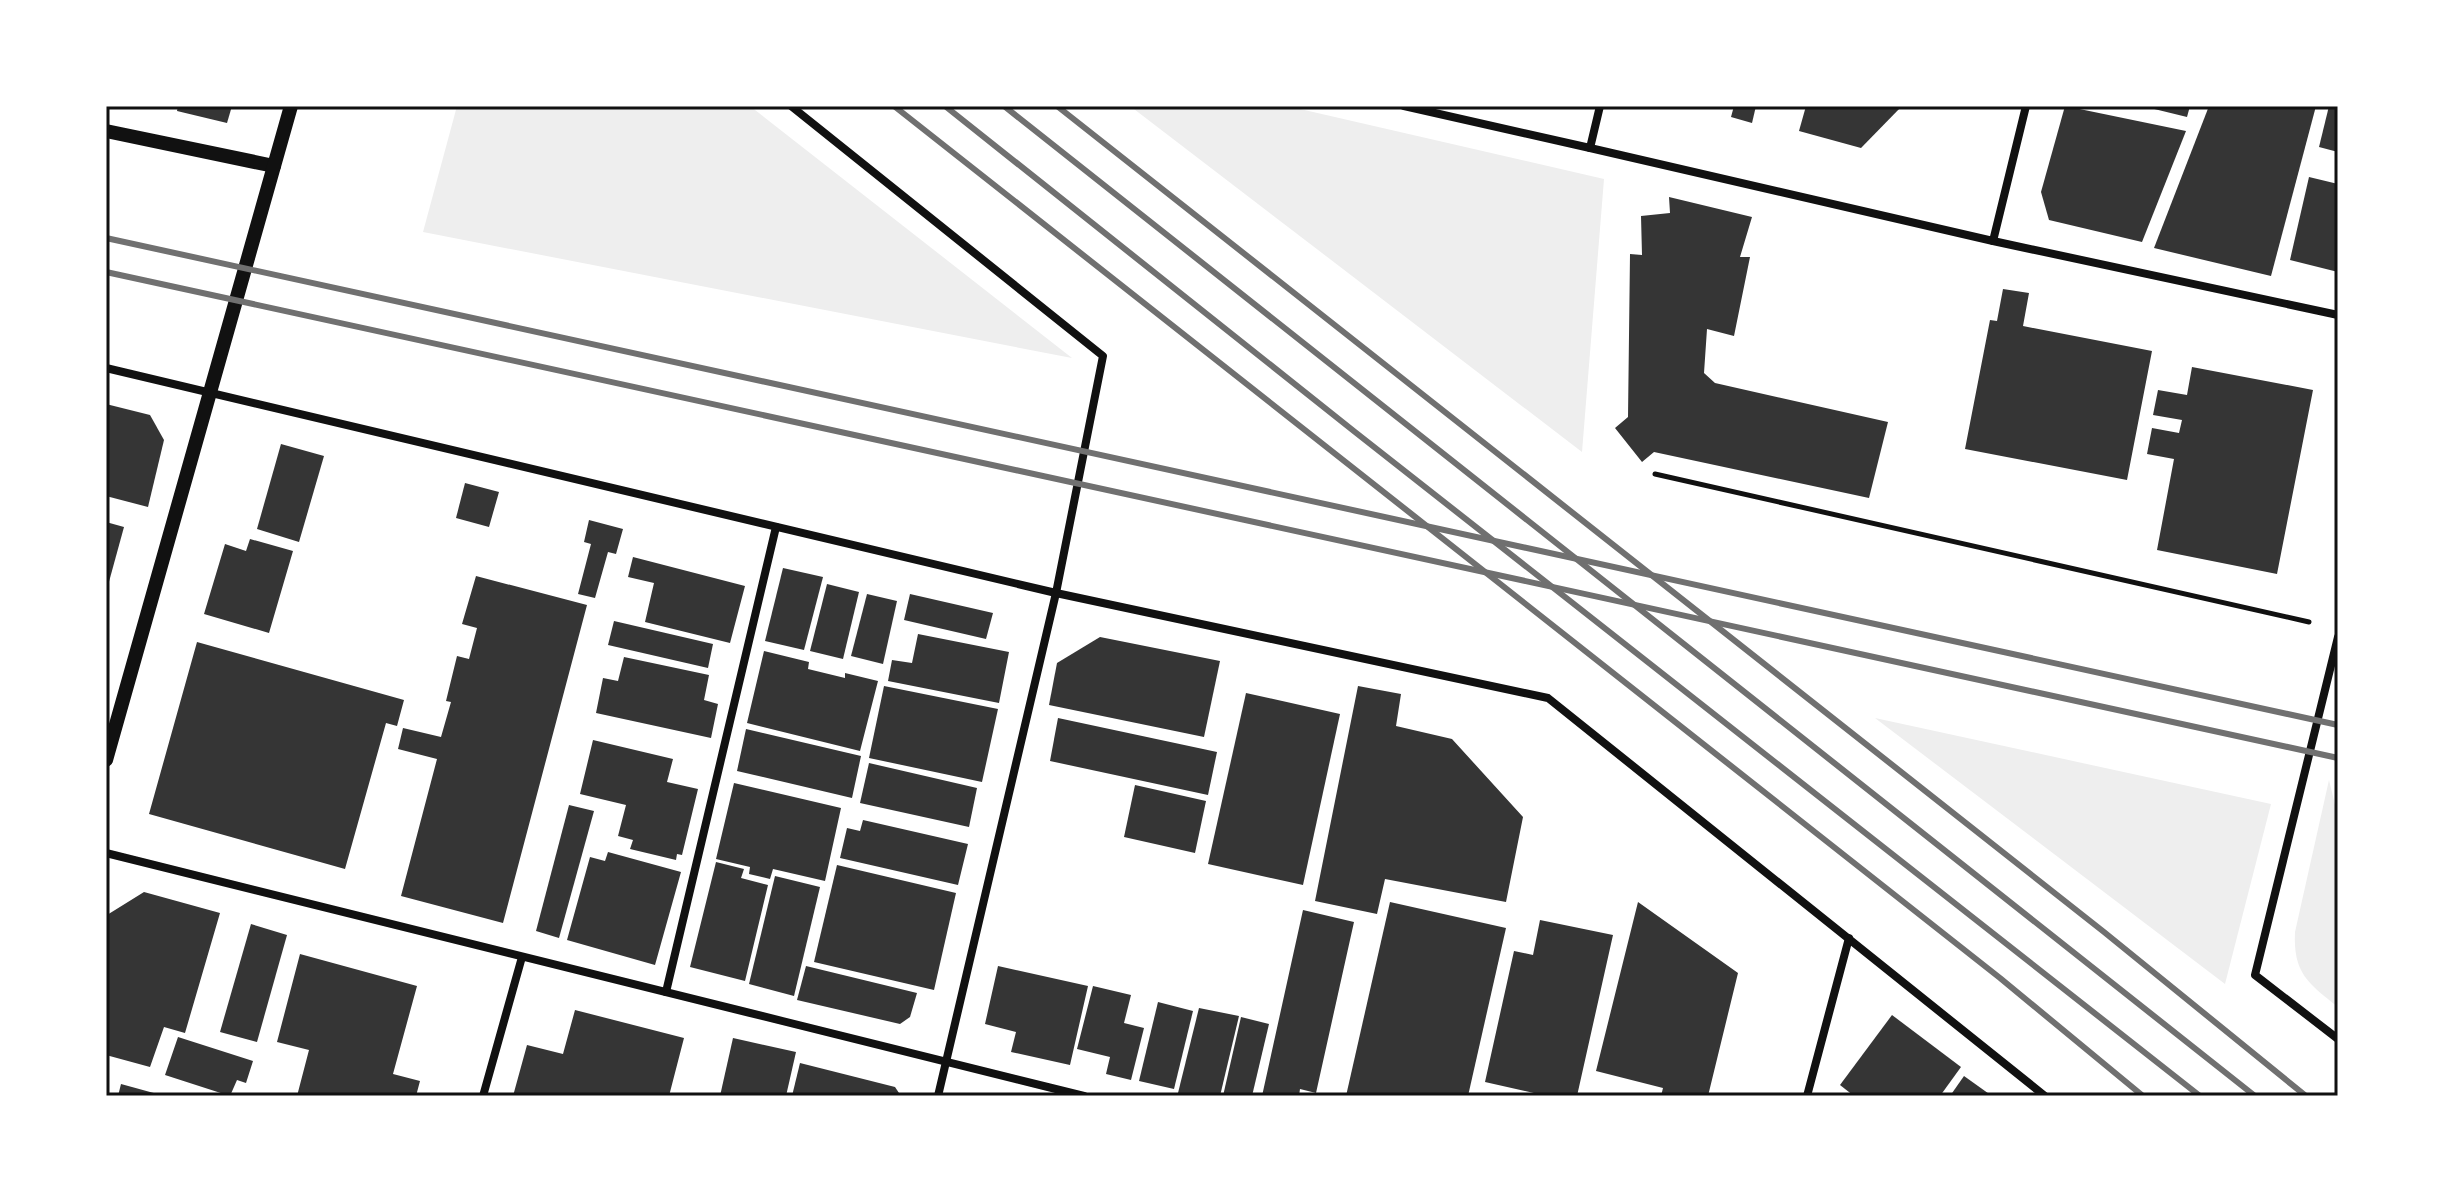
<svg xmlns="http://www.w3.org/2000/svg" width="2444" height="1202" viewBox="0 0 2444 1202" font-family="'Source Sans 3',sans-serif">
<rect width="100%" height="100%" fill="#fff"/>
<g fill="#eee">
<path d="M457 106H750L1072 358 423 232Z"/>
<path d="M1130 106H1287L1604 179 1582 452Z"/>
<path d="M1875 718 2271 804 2225 984Z"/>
<path d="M2329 780 2338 817V1007C2308 983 2293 973 2295 932Z"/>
</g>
<g fill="#353535">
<path d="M178 106H232L227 123 177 111Z"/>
<path d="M1734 106H1756L1752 123 1731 117Z"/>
<path d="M1806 106H1902L1861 148 1799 131Z"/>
<path d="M2065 106 2186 131 2142 242 2049 220 2041 192Z"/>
<path d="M2142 106H2190L2187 117Z"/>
<path d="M2209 106H2316L2271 276 2154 248Z"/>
<path d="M2329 106H2338V152L2319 147Z"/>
<path d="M2309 177 2338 184V272L2290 260Z"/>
<path d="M1669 197 1752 217 1740 257H1750L1734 336 1707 329 1704 373 1715 383 1888 422 1869 498 1654 452 1642 462 1615 428 1628 417 1630 254 1642 255 1641 216 1670 213Z"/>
<path d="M2003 289 2029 293 2023 326 2152 351 2127 480 1965 449 1990 320 1997 321Z"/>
<path d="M2192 367 2313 390 2277 574 2157 550 2174 459 2147 454 2152 428 2179 433 2182 420 2153 415 2158 390 2187 395Z"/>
<path d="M106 404 150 415 164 440 148 507 106 496Z"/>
<path d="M281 444 324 456 299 542 257 529Z"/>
<path d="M465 483 499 492 489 527 456 518Z"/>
<path d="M589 520 623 529 616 554 608 552 595 598 578 594 591 544 584 542Z"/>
<path d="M106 522 124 527 107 589H106Z"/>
<path d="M250 539 293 551 269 633 204 614 225 544 246 551Z"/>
<path d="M633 557 745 586 730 643 645 622 654 583 628 577Z"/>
<path d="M783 568 823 577 804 650 765 641Z"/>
<path d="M476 576 587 605 503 923 401 896 437 759 398 749 403 728 441 737 451 702 446 701 457 656 469 659 477 628 462 624Z"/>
<path d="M827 584 859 592 843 659 810 651Z"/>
<path d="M867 594 897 601 883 664 851 656Z"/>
<path d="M910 594 993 613 986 639 904 620Z"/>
<path d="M614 621 713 644 708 668 608 645Z"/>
<path d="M918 634 1009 652 999 703 888 681 892 660 912 663Z"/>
<path d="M1100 637 1220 661 1204 737 1049 705 1057 663Z"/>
<path d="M197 642 404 700 397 726 386 723 345 869 149 814Z"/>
<path d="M764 651 809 662 808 669 845 678V673L878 681 860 751 747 723Z"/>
<path d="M624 657 709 675 704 700 718 704 711 738 596 713 603 678 618 681Z"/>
<path d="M884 686 998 709 982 782 869 758Z"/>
<path d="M1358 686 1401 694 1396 726 1452 739 1523 817 1506 902 1385 879 1377 914 1315 901Z"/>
<path d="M1246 693 1340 714 1303 885 1208 864Z"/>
<path d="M1058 718 1217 752 1208 795 1050 761Z"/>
<path d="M746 729 861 756 852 798 737 771Z"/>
<path d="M593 740 673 759 667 782 698 789 682 855 677 854 676 860 630 849 633 840 618 836 626 805 580 794Z"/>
<path d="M869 763 977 788 969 827 860 803Z"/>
<path d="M734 783 841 808 825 881 773 869 770 879 749 874 750 867 716 859Z"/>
<path d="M1135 785 1206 801 1195 853 1124 837Z"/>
<path d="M569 805 594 811 559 938 536 931Z"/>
<path d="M863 820 968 844 958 885 840 858 847 828 860 831Z"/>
<path d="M608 852 681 872 655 965 567 940 590 857 605 861Z"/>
<path d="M716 862 744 869 741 878 768 885 745 981 690 967Z"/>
<path d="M837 865 956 893 934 990 814 962Z"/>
<path d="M775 876 820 887 794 996 749 984Z"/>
<path d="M144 892 220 913 185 1033 164 1027 150 1067 106 1055V918L107 915Z"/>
<path d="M1390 902 1506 928 1468 1096H1346Z"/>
<path d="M1638 902 1738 973 1708 1096H1661L1663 1088 1596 1071Z"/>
<path d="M1303 910 1354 922 1316 1093 1300 1089 1299 1096H1262Z"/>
<path d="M1540 920 1613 935 1577 1096H1547L1485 1082 1514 951 1533 955Z"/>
<path d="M251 924 287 935 257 1042 220 1032Z"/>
<path d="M300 954 417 986 393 1074 420 1081 416 1096H297L309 1050 277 1042Z"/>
<path d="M806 966 917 993 910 1017 900 1024 797 1000Z"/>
<path d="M998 966 1088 986 1070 1065 1011 1052 1016 1032 985 1024Z"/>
<path d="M1093 986 1131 995 1124 1023 1144 1028 1131 1080 1106 1074 1110 1057 1077 1049Z"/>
<path d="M1158 1002 1193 1011 1174 1089 1139 1081Z"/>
<path d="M1199 1008 1239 1016 1220 1096H1193L1178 1093Z"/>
<path d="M575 1010 684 1038 669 1096H513L527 1045 563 1054Z"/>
<path d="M1892 1015 1961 1067 1940 1096H1854L1840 1085Z"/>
<path d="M1241 1017 1269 1024 1252 1096H1223Z"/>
<path d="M178 1037 253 1061 246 1083 237 1080 230 1096 165 1075Z"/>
<path d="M733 1038 796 1052 786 1096H720Z"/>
<path d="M800 1063 895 1087 901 1096H792Z"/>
<path d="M1964 1076 1992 1096H1950Z"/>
<path d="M121 1084 161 1095V1096H118Z"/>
</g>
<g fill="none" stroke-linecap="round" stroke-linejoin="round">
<path stroke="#111" stroke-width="5" d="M1655 474 2309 622"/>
<g stroke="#111" stroke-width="8">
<path d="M791 106 1103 356 1056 593 938 1096"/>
<path d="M1404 106 1590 148"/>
<path d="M1600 106 1590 148 1993 241 2338 315"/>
<path d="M1993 241 2026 106"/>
<path d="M106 368 1056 593 1548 698 2045 1096"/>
<path d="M2338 637 2255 975 2338 1039"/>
<path d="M106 853 1084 1096"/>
<path d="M666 992 776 527"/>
<path d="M483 1096 522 957"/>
<path d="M1807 1096 1849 938"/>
</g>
<g stroke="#111" stroke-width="14">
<path d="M106 131 274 166"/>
<path d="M106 760 291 106"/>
</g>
<g stroke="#707070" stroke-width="6">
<path d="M894 106 2000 978 2143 1096"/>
<path d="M945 106 1355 432 2200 1096"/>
<path d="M1004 106 2255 1096"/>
<path d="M1057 106 2104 932 2306 1096"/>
<path d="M106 238 2338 725"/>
<path d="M106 272 2338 758"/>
</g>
</g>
<rect width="2444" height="1202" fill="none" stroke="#ffffff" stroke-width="216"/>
<rect x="108" y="108" width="2228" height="986" fill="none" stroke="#111" stroke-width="3"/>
</svg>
